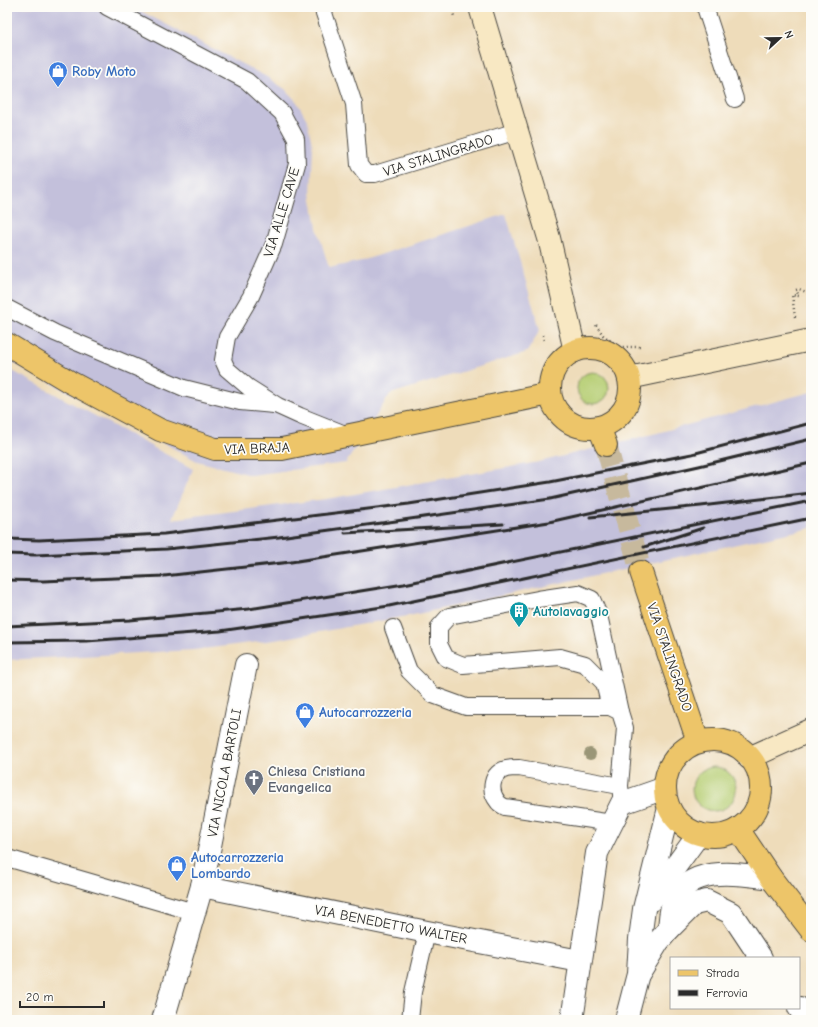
<svg xmlns="http://www.w3.org/2000/svg" width="818" height="1027" viewBox="0 0 818 1027" font-family="'Comic Neue',sans-serif">
<rect width="100%" height="100%" fill="#fdfcf7"/>
<filter id="ink" filterUnits="userSpaceOnUse"><feTurbulence type="fractalNoise" baseFrequency=".025" numOctaves="2"/><feDisplacementMap in="SourceGraphic" scale="8" xChannelSelector="R" yChannelSelector="G"/><feConvolveMatrix kernelMatrix="1 2 1 2 8 2 1 2 1" color-interpolation-filters="sRGB"/></filter>
<filter id="wash" filterUnits="userSpaceOnUse"><feTurbulence type="fractalNoise" baseFrequency=".012" numOctaves="4" result="noise"/><feDisplacementMap in="SourceGraphic" scale="16" xChannelSelector="R" yChannelSelector="G"/><feGaussianBlur stdDeviation="0.9" result="paint"/><feColorMatrix in="noise" values="0 0 0 0 0 0 0 0 0 0 0 0 0 0 0 0 0 1.4 0 .05"/><feComposite in="paint" operator="in"/></filter>
<g filter="url(#wash)">
<rect width="100%" height="100%" fill="#eedcba"/>
<g fill="#c3c0db">
<path d="M7 7H133L267 77 285 89 297 102 307 120 313 149 311 193 317 228 329 268 361 261 506 214 540 330 527 352 390 394 346 463 251 475 197 461 7 359Z"/>
<path d="M7 368 193 469 172 519 326 499 539 462 657 433 811 392V528L413 615 275 640 194 650 7 660Z"/>
</g>
<g fill="#b6ce73" stroke="#707c4f">
<circle cx="593" cy="388" r="16"/>
<circle cx="714" cy="789" r="22"/>
</g>
</g>
<g filter="url(#ink)">
<g fill="none" stroke-linecap="round" stroke-linejoin="round">
<path stroke="#c7b99d" stroke-width="22" stroke-dasharray="22 11" stroke-linecap="butt" d="M606 445 641 572"/>
<defs>
<g id="lane">
<path d="M107 7 247 81 282 113 296 139 297 164 274 244 251 296 227 337 223 360 227 369 248 387 278 406 300 416 350 436"/>
<path d="M322 7 354 104 359 165 366 174H375L517 131"/>
<path d="M705 7 735 99"/>
<path d="M7 308 55 333 184 388 240 402 274 405"/>
<path d="M393 628 409 671 433 695 466 707H610L620 712 625 728 620 786 622 803"/>
<path d="M610 707 604 683 585 664 560 657 463 665 446 658 439 644V627L449 616 538 599 578 593 592 599 599 615 620 712"/>
<path d="M612 823 505 807C503 806 499 804 498 802 488 790 492 773 506 769 510 768 515 768 519 768L620 786"/>
<path d="M7 858 194 912"/>
<path d="M410 1020 413 992 427 932"/>
</g>
<g id="street">
<path d="M202 886 427 932 580 961"/>
<path d="M651 900 699 834"/>
<path d="M669 929C670 920 670 909 674 901 691 864 739 874 771 878"/>
<path d="M639 973 658 942 669 929 694 904 707 901 731 913 761 958"/>
<path d="M799 1008 808 1020"/>
<path d="M163 1020 202 886 246 665"/>
<path d="M572 1020 597 853 622 803 665 788"/>
<path d="M626 1020 638 974 640 939 644 909 669 808"/>
</g>
<g id="secondary">
<path d="M480 7 549 238 575 351"/>
<path d="M629 378 811 340"/>
<path d="M749 758 811 730"/>
</g>
<g id="primary">
<path d="M7 344 70 382 160 430 215 449H282L550 394"/>
<circle cx="590" cy="388" r="40"/>
<path d="M599 427 606 445"/>
<path d="M641 572 698 742"/>
<circle cx="713" cy="788" r="48"/>
<path d="M738 829 771 878 811 930"/>
</g>
</defs>
<use href="#lane" stroke="#484640" stroke-width="18"/>
<use href="#street" stroke="#484640" stroke-width="24"/>
<use href="#secondary" stroke="#484640" stroke-width="24"/>
<use href="#primary" stroke="#484640" stroke-width="24"/>
<g stroke="#484640" stroke-width="2.5" stroke-dasharray="1 3" stroke-linecap="butt">
<path d="M451 7 454 16"/>
<path d="M795 317 792 295 799 296 796 290 799 289 811 294"/>
<path d="M596 325 603 335 619 347H641"/>
<path d="M543 335 544 342"/>
</g>
<use href="#lane" stroke="#fff" stroke-width="16"/>
<use href="#street" stroke="#fff" stroke-width="22"/>
<use href="#secondary" stroke="#f8e8c3" stroke-width="22"/>
<use href="#primary" stroke="#edc569" stroke-width="22"/>
<g stroke="#2b2b2b" stroke-width="3">
<path d="M590 517 701 506 811 493"/>
<path d="M345 533 503 524"/>
<path d="M7 539 39 540 164 534 409 504 550 482 692 454 811 423"/>
<path d="M644 547 703 528"/>
<path d="M7 554 35 555 167 549 279 537 396 521 550 499 699 466 811 439"/>
<path d="M7 580 43 581 164 576 291 562 549 522 811 463"/>
<path d="M7 626 130 620 249 609 404 584 811 501"/>
<path d="M7 642 87 641 220 631 389 606 811 518"/>
</g>
</g>
<circle fill="#9a9677" cx="590" cy="754" r="6"/>
</g>
<defs>
<symbol id="shop-pin" viewBox="-11 -11 22 30"><path d="M0 17L-7.5 6A9.5 9.5 0 1 1 7.5 6Z" fill="#3f7fe0" stroke="#fdfcf7"/><path d="M-5-2.5h2.3a2.7 3.5 0 0 1 5.4 0H5L5.5 6h-11ZM-1.5-2.5h3a1.5 2.3 0 0 0-3 0Z" fill="#fff"/></symbol>
<symbol id="building-pin" viewBox="-11 -11 22 30"><path d="M0 17L-7.5 6A9.5 9.5 0 1 1 7.5 6Z" fill="#0f9aa8" stroke="#fdfcf7"/><path d="M-4-6H4V6H1V3H-1V6H-4ZM-2.5-4.3h1.7v1.8h-1.7ZM.8-4.3h1.7v1.8H.8ZM-2.5-1h1.7V.8h-1.7ZM.8-1h1.7V.8H.8Z" fill="#fff"/></symbol>
<symbol id="church-pin" viewBox="-11 -11 22 30"><path d="M0 17L-7.5 6A9.5 9.5 0 1 1 7.5 6Z" fill="#6b7280" stroke="#fdfcf7"/><path d="M-1.2-6h2.4v3.5h3.3v2.4h-3.3V6h-2.4V-.1h-3.3v-2.4h3.3Z" fill="#fff"/></symbol>
</defs>
<g fill-rule="evenodd">
<use href="#shop-pin" x="47" y="60" width="22" height="30"/>
<use href="#building-pin" x="508" y="600" width="22" height="30"/>
<use href="#shop-pin" x="294" y="701" width="22" height="30"/>
<use href="#church-pin" x="243" y="768" width="22" height="30"/>
<use href="#shop-pin" x="166" y="854" width="22" height="30"/>
</g>
<g text-anchor="middle" stroke-width="3.5" stroke-linejoin="round" paint-order="stroke">
<g font-size="14" font-weight="bold" fill="#366cbe" stroke="#fdfcf7" text-anchor="start">
<text x="72" y="76">Roby Moto</text>
<text x="319" y="717">Autocarrozzeria</text>
<text x="191" y="862">Autocarrozzeria<tspan x="191" dy="16">Lombardo</tspan></text>
</g>
<g font-size="14" fill="#2b2b2b" stroke="#fdfcf7">
<text transform="translate(438 155) rotate(-17)" y="5">VIA STALINGRADO</text>
<text transform="translate(281 212) rotate(-73)" y="5">VIA ALLE CAVE</text>
<text transform="translate(257 448) rotate(-2)" y="5">VIA BRAJA</text>
<text transform="translate(670 657) rotate(71)" y="5">VIA STALINGRADO</text>
<text transform="translate(224 773) rotate(-79)" y="5">VIA NICOLA BARTOLI</text>
<text transform="translate(391 924) rotate(11)" y="5">VIA BENEDETTO WALTER</text>
</g>
<g font-size="14" font-weight="bold" fill="#0d838f" stroke="#fdfcf7" text-anchor="start">
<text x="533" y="616">Autolavaggio</text>
</g>
<g font-size="14" font-weight="bold" fill="#5b616d" stroke="#fdfcf7" text-anchor="start">
<text x="268" y="776">Chiesa Cristiana<tspan x="268" dy="16">Evangelica</tspan></text>
</g>
</g>
<rect width="818" height="1027" fill="none" stroke="#fdfcf7" stroke-width="24"/>
<rect x="670" y="957" width="130" height="52" fill="#fdfcf7" stroke="#a9a8a5"/>
<rect x="678" y="970" width="20" height="6" fill="#edc569" stroke="#a9a8a5"/>
<text x="706" y="977" font-size="12" fill="#2b2b2b">Strada</text>
<rect x="678" y="990" width="20" height="6" fill="#2b2b2b" stroke="#a9a8a5"/>
<text x="706" y="997" font-size="12" fill="#2b2b2b">Ferrovia</text>
<g transform="translate(780 38) rotate(68)" stroke="#fdfcf7" stroke-width="3" paint-order="stroke">
<path d="M0-3L7 15L0 10L-7 15Z" fill="#2b2b2b"/>
<text y="-6" font-size="11" font-weight="bold" text-anchor="middle" fill="#2b2b2b">N</text>
</g>
<path d="M20 1001v6h84v-6" fill="none" stroke="#2b2b2b" stroke-width="2"/>
<text x="26" y="1001" font-size="12" fill="#2b2b2b" stroke="#fdfcf7" stroke-width="3" paint-order="stroke">20 m</text>
</svg>
